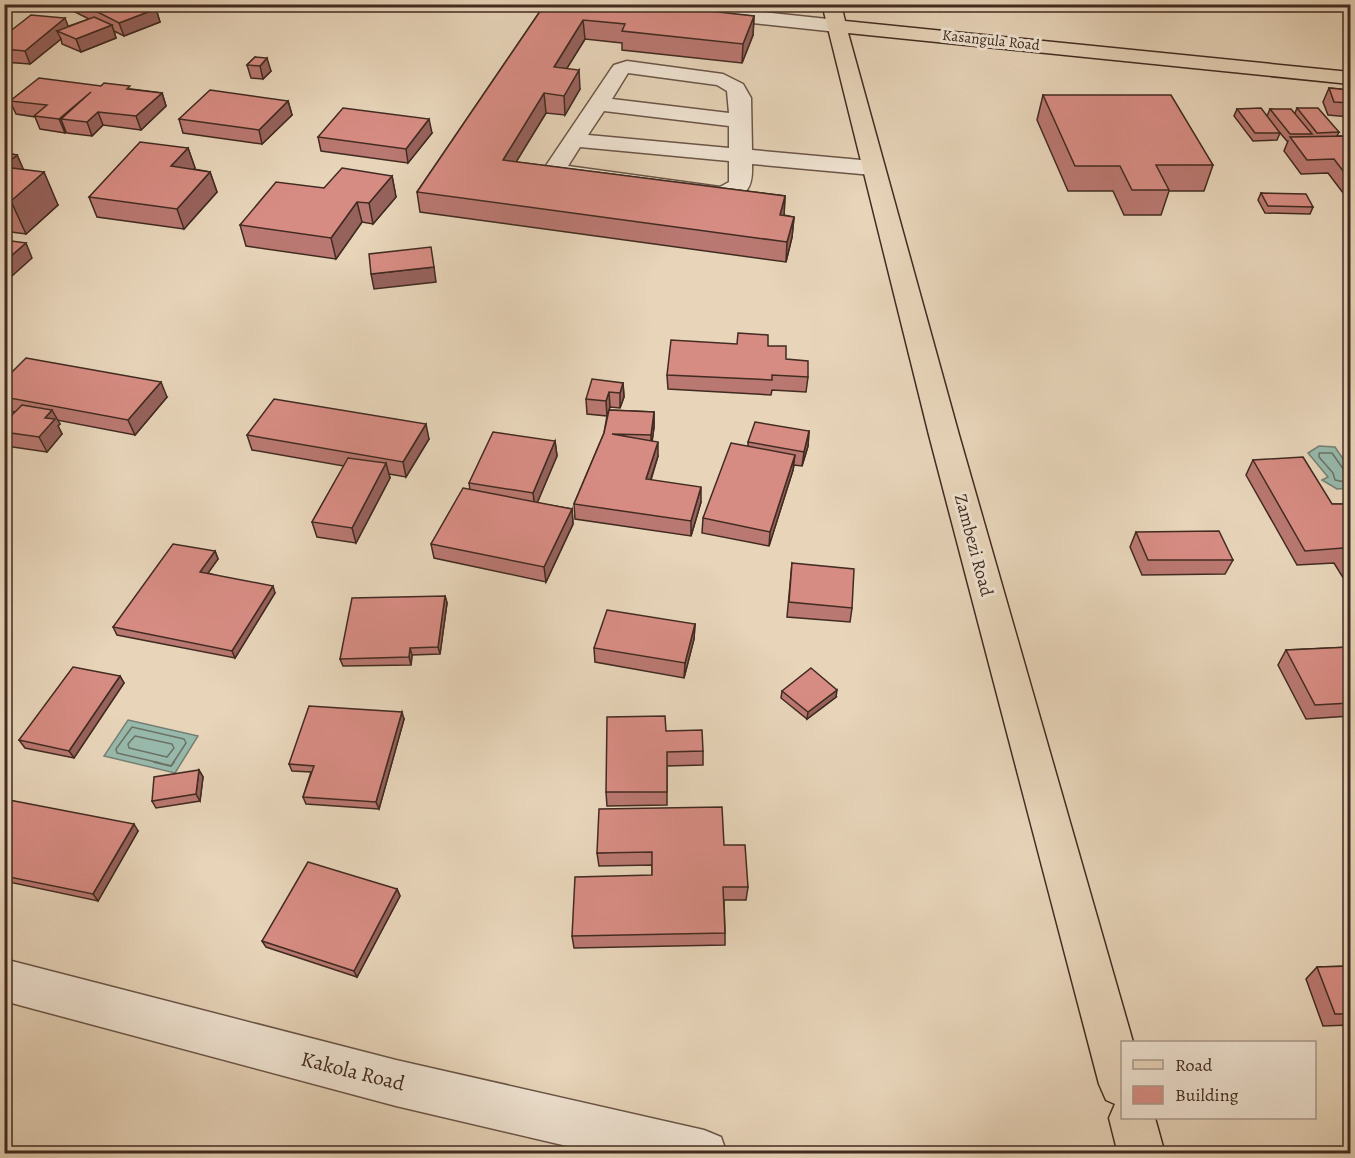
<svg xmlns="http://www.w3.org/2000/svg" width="1355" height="1158" viewBox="0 0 1355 1158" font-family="Alegreya,serif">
<rect width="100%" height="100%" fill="#e7d4b9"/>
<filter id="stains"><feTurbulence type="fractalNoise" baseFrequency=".00333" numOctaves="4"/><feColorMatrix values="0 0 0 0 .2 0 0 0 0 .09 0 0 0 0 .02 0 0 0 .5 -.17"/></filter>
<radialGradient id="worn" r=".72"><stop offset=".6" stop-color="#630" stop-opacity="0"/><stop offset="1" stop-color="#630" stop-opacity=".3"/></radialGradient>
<g fill="#97b9ab" stroke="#758074" stroke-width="1.5">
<path d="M1319 446 1335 447 1350 469V488L1337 489 1322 480 1328 477 1308 453Z"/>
<path d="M128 720 198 736 175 773 104 756Z"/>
</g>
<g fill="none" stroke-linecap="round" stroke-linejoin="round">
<g stroke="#6c7266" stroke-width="1.5">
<path d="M1350 472 1344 470 1332 453H1319V457L1333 473 1335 480 1350 483"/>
<path d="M135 736 172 744 174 748 167 757 129 748 128 744Z"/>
<path d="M160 763 117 753 116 749 132 727 184 739 186 743 173 763"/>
</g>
<path stroke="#6c7266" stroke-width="2" d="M154 762 171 766 174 762"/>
<defs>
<g id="minor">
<path d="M622 4H689L837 20 844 22 847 26 844 30 837 32 631 10 624 8Z"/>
<path d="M627 61 723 74 743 84 751 98 752 150 872 161 880 163 883 168 880 173 872 175 752 164C753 190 747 195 722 201L563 180 549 175 545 167 611 69 614 65ZM628 73 717 85 727 91 729 113 612 99ZM604 111 729 126V148L588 135ZM580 147 729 161V182L720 187 568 166Z"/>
<path d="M4 959 396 1060 704 1130 721 1137 727 1154H601L396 1106 4 1001Z"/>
</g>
<path id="major" d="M822 4H841L845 21 1350 72V84L848 33 959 435 1133 1042H1122V1118H1155L1165 1154H1118L1109 1118 1115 1104 1106 1100 1099 1084 929 435Z"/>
</defs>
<use href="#minor" stroke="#6b5547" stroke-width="3"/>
<use href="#major" stroke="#422b21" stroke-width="3"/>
<use href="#minor" fill="#efe3d2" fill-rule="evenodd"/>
<use href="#major" fill="#e7d4b9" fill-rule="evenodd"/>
</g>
<g fill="#b97871" stroke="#422b21" stroke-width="1.5">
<path d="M71 4H146L156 9 160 22 124 36 114 31 116 38 81 52 62 44 61 39 30 64 4 62V36L69 26 89 19 73 11Z"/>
<path d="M545 4 754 16 753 35 742 63 622 50V43L585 39 567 68 580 89 565 115 546 113 516 162 785 196 784 215 794 217 792 237 786 262 420 212 417 192Z"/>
<path d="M1128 4H1142L1141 7Z"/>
<path d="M255 57 271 71 263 79 251 78 247 65Z"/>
<path d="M1329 88 1350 90V117L1328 115 1323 102Z"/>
<path d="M131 89 162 93 166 106 141 130 103 125 92 136 67 133 66 132 65 133 40 129 35 117 16 114 10 101Z"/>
<path d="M1043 95 1213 165 1204 191H1169L1161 215H1124L1113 191H1068L1037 120Z"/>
<path d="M288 101 292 115 262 144 183 133 179 119Z"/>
<path d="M1297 108 1339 132 1337 136H1350V202L1328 173 1301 174 1284 151 1288 141H1287L1280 133 1277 140 1253 141 1234 116 1237 109 1267 116 1270 109 1295 113Z"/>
<path d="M432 133 408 163 321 151 318 137Z"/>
<path d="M188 148 195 168 194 169 210 172 217 192 184 229 97 217 89 197Z"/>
<path d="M4 153 17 155 23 169 58 205 26 234 4 231Z"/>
<path d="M392 176 396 197 373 224 362 222 336 259 246 246 240 225 324 188Z"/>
<path d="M1261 193 1313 207 1310 214 1265 213 1258 200Z"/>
<path d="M768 346 808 377 806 392 772 390 771 395 668 389 667 375Z"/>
<path d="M4 380 167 397 135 435 57 420 60 424 58 426 62 434 47 452 6 446 4 443V423L15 412 4 410Z"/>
<path d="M623 383 624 397 620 408 610 407 609 410 654 412V427L652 441 658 456 651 480 701 502 691 536 575 519 574 504 604 433 607 416 587 414 586 399Z"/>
<path d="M809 431 808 446 802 466 794 465 793 470 769 546 702 533 703 518 748 446V442Z"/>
<path d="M247 435 429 439 406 477 389 474 390 478 356 543 317 537 312 522 344 466 252 450Z"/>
<path d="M555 441 557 456 537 503 572 509 573 524 546 582 434 558 431 544 470 490 469 483Z"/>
<path d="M1253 460 1332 504H1350V583L1347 584 1334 563 1297 565 1246 475Z"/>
<path d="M1136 532 1233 560 1225 574 1142 575 1130 547Z"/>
<path d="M215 551 218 559 208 573 275 593 235 658 117 635 113 627Z"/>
<path d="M792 563 852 608 850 622 787 617Z"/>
<path d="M445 596 447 603 440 654 412 655 411 665 343 666 340 659Z"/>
<path d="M695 624 694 639 684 678 595 662 594 648Z"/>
<path d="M1350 647V716L1306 719 1278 665 1286 650Z"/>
<path d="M120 676 124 683 74 758 25 748 19 740Z"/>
<path d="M782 691 836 697 807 719 781 698Z"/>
<path d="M404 719 379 809 306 804 303 797 311 772 292 771 289 764Z"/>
<path d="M666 731 703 751V765L667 766V805L607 806 606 792Z"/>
<path d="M199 770 203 777 200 801 156 808 152 801Z"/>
<path d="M4 799 138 831 98 901 4 881Z"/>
<path d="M724 845 748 887 746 900H724L725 933V945L574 948 572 936 652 875V865L599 866 597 853Z"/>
<path d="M397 889 400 896 357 977 266 947 262 941Z"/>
<path d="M1350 966V1025L1323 1026 1306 979 1317 967Z"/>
</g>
<g fill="#96625c" stroke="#422b21" stroke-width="1.5">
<path d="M156 9 160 22 124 36 119 23Z"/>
<path d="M754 16 753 35 742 63 743 44Z"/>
<path d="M65 18 70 31H57L61 39 30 64 25 51Z"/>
<path d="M583 20 585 39 556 86 554 67Z"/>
<path d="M112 25 116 38 81 52 76 39Z"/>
<path d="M267 58 271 71 263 79 260 66Z"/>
<path d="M579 70 580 89 565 115 564 96Z"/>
<path d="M91 92 61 119 66 132 65 133 59 119Z"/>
<path d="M162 93 166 106 141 130 136 116Z"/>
<path d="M544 93 546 113 505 180 503 160Z"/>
<path d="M288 101 292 115 262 144 259 130Z"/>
<path d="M98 112 103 125 92 136 87 122Z"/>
<path d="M429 119 432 133 408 163 406 149Z"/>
<path d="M188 148 195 168 177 187 171 166Z"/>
<path d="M17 155 30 184 44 172 58 205 26 234 11 201 4 169V166Z"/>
<path d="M210 172 217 192 184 229 177 209Z"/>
<path d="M392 176 396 197 373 224 369 203Z"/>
<path d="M785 196 784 217 780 215Z"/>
<path d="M357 202 362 222 336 259 331 238Z"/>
<path d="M794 217 792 237 786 262 787 242Z"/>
<path d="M26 243 32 258 4 283V262Z"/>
<path d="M434 267 436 282 374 289 371 274Z"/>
<path d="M161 382 167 397 135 435 128 420Z"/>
<path d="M623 383 624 397 620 408V393Z"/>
<path d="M609 392 610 407 607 416 606 401Z"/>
<path d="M52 410 60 424 58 426 62 434 47 452 39 437 45 418Z"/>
<path d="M654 412V427L651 450V435Z"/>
<path d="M426 424 429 439 406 477 403 462Z"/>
<path d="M809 431 808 446 802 466 804 452Z"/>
<path d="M555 441 557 456 535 508 533 493Z"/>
<path d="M658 442V456L646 494V479Z"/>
<path d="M795 455 793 470 769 546 770 532Z"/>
<path d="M386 463 390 478 356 543 352 528Z"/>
<path d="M701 487V502L691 536V521Z"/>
<path d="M572 509 573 524 546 582 544 567Z"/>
<path d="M215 551 218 559 203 580 200 572Z"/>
<path d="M273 586 275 593 235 658 232 651Z"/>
<path d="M445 596 447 603 440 654 438 647Z"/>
<path d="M695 624 694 639 684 678 685 663Z"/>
<path d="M410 648 412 655 411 665 409 657Z"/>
<path d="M120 676 124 683 74 758 69 751Z"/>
<path d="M837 690 836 697 807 719 808 712Z"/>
<path d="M402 712 404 719 379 809 376 802Z"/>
<path d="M199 770 203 777 200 801 196 794Z"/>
<path d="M134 824 138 831 98 901 93 894Z"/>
<path d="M397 889 400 896 357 977 354 971Z"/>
</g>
<g fill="#d78c83" stroke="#422b21" stroke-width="1.5">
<path d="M82 4H146L156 9 119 23Z"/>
<path d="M545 4H646L754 16 743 44 622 31 625 24 583 20 554 67 579 70 564 96 544 93 503 160 785 196 780 215 794 217 787 242 417 192Z"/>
<path d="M31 15 65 18 25 51 4 49V36Z"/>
<path d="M94 17 112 25 76 39 57 31Z"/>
<path d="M255 57 267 58 260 66 247 65Z"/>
<path d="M39 78 101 86 104 83 130 86 127 89 162 93 136 116 98 112 87 122 61 119 91 92 59 119 34 116 47 105 10 101Z"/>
<path d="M1329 88 1350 90V103L1334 102Z"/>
<path d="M210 90 288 101 259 130 179 119Z"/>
<path d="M1043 95H1171L1213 165H1156L1169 190H1132L1120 166H1075Z"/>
<path d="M343 108 429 119 406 149 318 137Z"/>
<path d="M1261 108 1280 133H1255L1237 109Z"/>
<path d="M1297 108H1318L1339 132 1317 133Z"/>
<path d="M1270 109H1291L1312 134H1290Z"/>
<path d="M1350 136V180L1334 159 1307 160 1290 137Z"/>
<path d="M140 142 188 148 171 166 210 172 177 209 89 197Z"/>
<path d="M4 153 17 155 4 166Z"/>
<path d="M4 167 44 172 11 201 4 200Z"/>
<path d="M342 168 392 176 369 203 357 202 331 238 240 225 276 182 324 188Z"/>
<path d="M1261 193 1306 194 1313 207 1268 206Z"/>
<path d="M4 240 26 243 4 262Z"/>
<path d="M431 247 434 267 371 274 369 254Z"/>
<path d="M738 333 768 335V346H786V359L808 361V377L772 375V380L667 375 671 340 737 344Z"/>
<path d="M26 358 161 382 128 420 4 397V380Z"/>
<path d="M592 379 623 383 620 393 609 392 606 401 586 399Z"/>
<path d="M274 399 426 424 403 462 247 435Z"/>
<path d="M22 405 52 410 45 418 55 419 39 437 4 432V423Z"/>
<path d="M609 410 654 412 651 435 612 434 658 442 646 479 701 487 691 521 574 504 604 433Z"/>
<path d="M755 422 809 431 804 452 748 442Z"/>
<path d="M493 432 555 441 533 493 469 483Z"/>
<path d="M731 443 795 455 770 532 703 518Z"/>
<path d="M1303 457 1332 504H1350V560L1343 548 1305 551 1253 460Z"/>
<path d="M348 458 386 463 352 528 312 522Z"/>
<path d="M463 488 572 509 544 567 431 544Z"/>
<path d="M1219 531 1233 560H1148L1136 532Z"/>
<path d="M173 544 215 551 200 572 273 586 232 651 113 627Z"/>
<path d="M792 563 854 569 852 608 789 602Z"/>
<path d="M445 596 438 647 410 648 409 657 340 659 352 598Z"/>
<path d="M607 610 695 624 685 663 594 648Z"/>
<path d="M1350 647V703L1315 705 1286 650Z"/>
<path d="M73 667 120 676 69 751 19 740Z"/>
<path d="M811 668 837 690 808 712 782 691Z"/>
<path d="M309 706 402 712 376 802 303 797 314 766 289 764Z"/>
<path d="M665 716 666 731 702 730 703 751 667 752V792H606L607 717Z"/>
<path d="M199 770 196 794 152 801 154 777Z"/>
<path d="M4 799 134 824 93 894 4 876Z"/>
<path d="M722 807 724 845H745L748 887H723L725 933 572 936 575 877 652 875V852L597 853 599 809Z"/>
<path d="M308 862 397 889 354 971 262 941Z"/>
<path d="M1350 966V1014H1335L1317 967Z"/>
</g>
<g text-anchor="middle" stroke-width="6" stroke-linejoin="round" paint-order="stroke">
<g font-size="15" fill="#422b21" stroke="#efe3d2">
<text transform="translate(991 40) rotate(6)" y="5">Kasangula Road</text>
</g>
<g font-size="18" fill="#422b21" stroke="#efe3d2">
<text transform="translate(974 545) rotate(75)" y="6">Zambezi Road</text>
</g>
<g font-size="21" fill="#422b21" stroke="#efe3d2">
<text transform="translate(353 1071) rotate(14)" y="7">Kakola Road</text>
</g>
</g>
<rect width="1355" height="1158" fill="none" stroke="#e7d4b9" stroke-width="24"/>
<rect x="6" y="6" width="1343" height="1146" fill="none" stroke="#422b21" stroke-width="3"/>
<rect x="12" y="12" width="1331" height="1134" fill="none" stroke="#422b21" stroke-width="1.5"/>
<rect x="1121" y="1041" width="195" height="78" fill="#efe3d2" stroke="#aa998b" stroke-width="1.5"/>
<rect x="1133" y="1060" width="30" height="9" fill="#e7d4b9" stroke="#aa998b" stroke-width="1.5"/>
<text x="1175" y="1071" font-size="18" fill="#422b21">Road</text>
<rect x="1133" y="1086" width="30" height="18" fill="#d78c83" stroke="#aa998b" stroke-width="1.5"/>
<text x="1175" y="1101" font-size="18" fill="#422b21">Building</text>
<rect width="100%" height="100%" filter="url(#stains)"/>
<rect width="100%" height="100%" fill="url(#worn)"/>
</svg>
